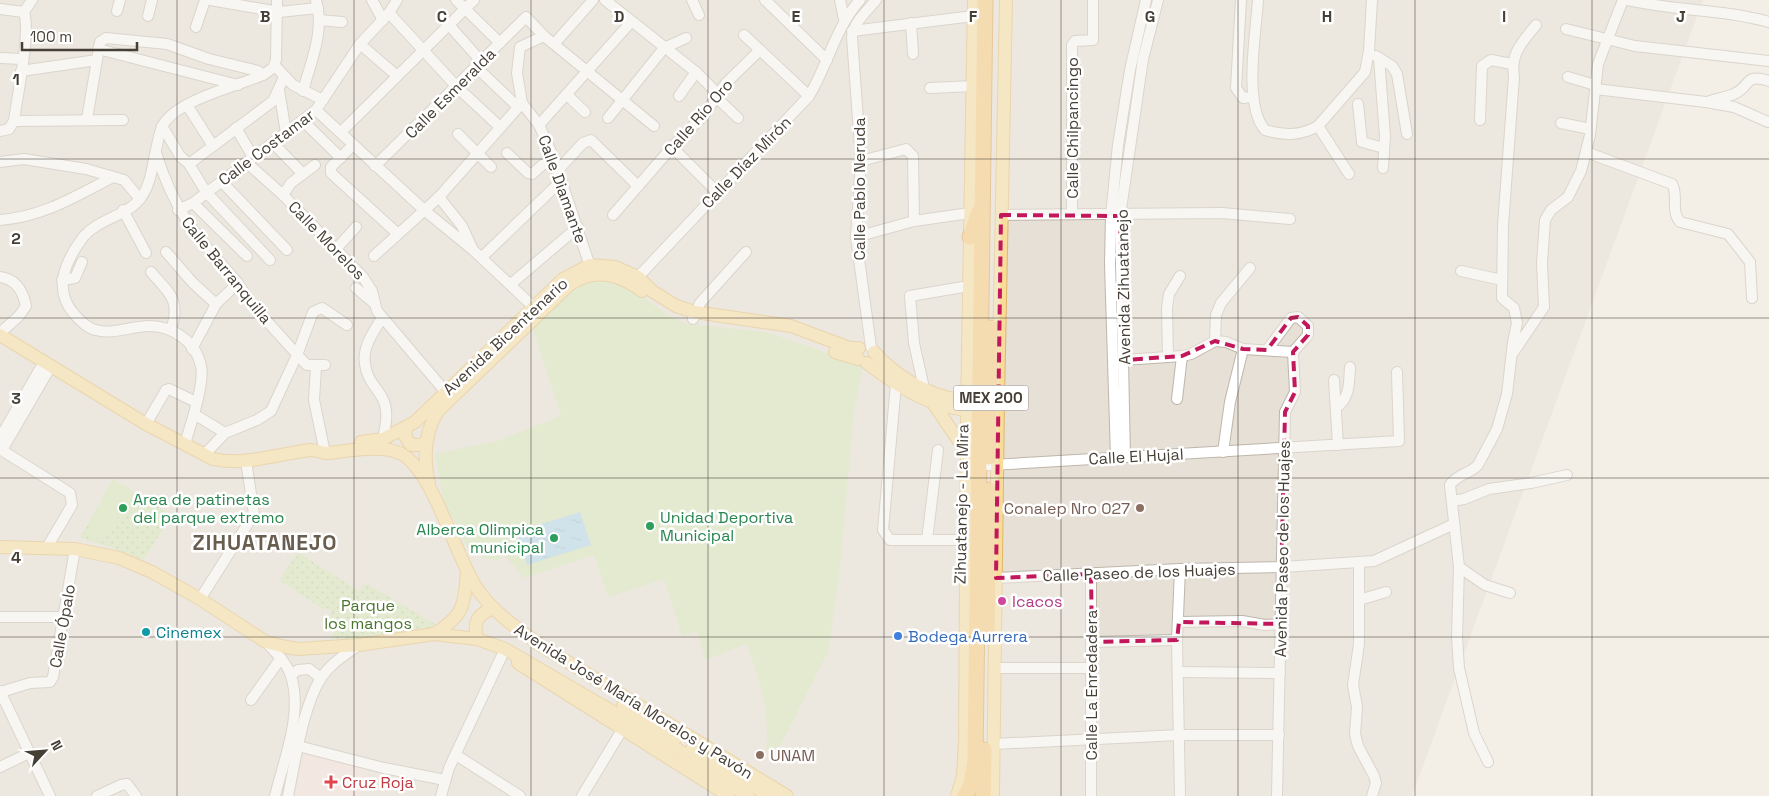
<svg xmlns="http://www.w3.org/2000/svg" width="1769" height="796" viewBox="0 0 1769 796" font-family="'Space Grotesk',sans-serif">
<defs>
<pattern id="grass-dots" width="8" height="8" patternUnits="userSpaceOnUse" patternTransform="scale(1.25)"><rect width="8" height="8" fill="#d0e5b2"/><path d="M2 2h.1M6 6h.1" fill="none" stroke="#b4c69a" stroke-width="1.8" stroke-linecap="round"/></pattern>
<pattern id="water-ripples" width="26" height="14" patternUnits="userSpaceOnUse" patternTransform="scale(1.25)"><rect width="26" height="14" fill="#a6d2ed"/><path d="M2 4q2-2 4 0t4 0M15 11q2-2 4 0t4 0" fill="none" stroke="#90b5cc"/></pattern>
</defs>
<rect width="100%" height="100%" fill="#f3efe7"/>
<path fill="#e6e0d6" d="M0 0H1703L1412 796H0Z"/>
<path fill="#f3dedb" d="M305 753 366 769 360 796H295Z"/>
<g fill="url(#grass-dots)">
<path d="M113 479 172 515 144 560 107 546 80 538Z"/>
<path d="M298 552 359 591 365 583 440 627 368 639H330L339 624 328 617 332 611 326 608 324 610 279 580Z"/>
</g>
<g fill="#d0e5b2">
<path d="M600 277 625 285 671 317 687 324 766 332 863 365 854 411 839 577 828 652 776 754 766 749C770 711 760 679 746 644L705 660 697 631 682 636 664 579 608 597 594 555 524 578 504 555 497 561 471 554 443 499 435 454 497 441 561 416 533 329C554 308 571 286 600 277Z"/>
<path d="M113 479 145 499 148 510 145 515 139 517 120 514 109 535 99 539 91 535 89 523Z"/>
</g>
<path fill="url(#water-ripples)" d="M580 512 591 545 527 565 516 532Z"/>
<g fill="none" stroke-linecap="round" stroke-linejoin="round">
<defs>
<g id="minor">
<path d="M210 0 279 12 318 8"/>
<path d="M372 0 383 20"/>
<path d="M456 0 500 43"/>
<path d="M605 0 696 72 717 93"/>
<path d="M692 0 699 15"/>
<path d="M765 0 827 60"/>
<path d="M840 0 844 19"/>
<path d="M1241 0 1236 88 1243 98 1252 97"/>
<path d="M1258 0C1256 33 1243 105 1265 130 1284 136 1300 136 1318 126L1365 72 1369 51 1372 0"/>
<path d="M1627 0C1674 11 1723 9 1769 22"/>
<path d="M0 9 24 12"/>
<path d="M117 11 120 0"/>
<path d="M24 12 32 0"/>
<path d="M389 13 457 87 500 127"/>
<path d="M148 16 152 0"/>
<path d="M319 20 342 22"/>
<path d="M911 23 913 54"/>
<path d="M449 25 480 60"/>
<path d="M196 27 205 0"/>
<path d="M1566 29 1635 46 1769 61"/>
<path d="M852 31 973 16"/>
<path d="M744 35 809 96"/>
<path d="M544 36 520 47 517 73 522 103 539 125 553 156 592 272"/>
<path d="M555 43 593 0"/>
<path d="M360 44 396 75"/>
<path d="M98 49 238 85"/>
<path d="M1376 56 1392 66 1397 74 1407 134"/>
<path d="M0 58 23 59"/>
<path d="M1379 58 1385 136 1383 168"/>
<path d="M275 66 293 85 323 100"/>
<path d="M475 66 518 107"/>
<path d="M21 71 97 60"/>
<path d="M1568 77 1595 85"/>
<path d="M930 88 974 86"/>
<path d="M1595 89 1706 102 1734 107 1768 122"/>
<path d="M279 90 286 133"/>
<path d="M303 91C311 61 325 31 316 0"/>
<path d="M567 95 585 112"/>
<path d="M679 96 696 72"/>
<path d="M716 97 738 118"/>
<path d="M1707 102C1716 99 1726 97 1734 94 1752 86 1743 73 1769 81"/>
<path d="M1358 104 1362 142 1384 148"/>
<path d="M187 105 213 146"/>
<path d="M316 110 424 210 473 250"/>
<path d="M608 118 664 48 686 38"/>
<path d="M87 119 100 42 106 38 167 44 209 59 258 71 263 75"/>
<path d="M1480 120 1482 66 1491 60 1512 64"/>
<path d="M14 121 123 120"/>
<path d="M303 121 341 158"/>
<path d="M1561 123 1590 129"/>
<path d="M539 125 631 22"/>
<path d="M162 126 180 156 189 164 206 192 270 260"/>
<path d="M1318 126 1349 174"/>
<path d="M236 128 253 157"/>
<path d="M0 131 9 129 14 121C17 96 31 33 24 12"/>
<path d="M341 132 474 0"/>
<path d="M458 134 491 167"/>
<path d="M273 143 303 174"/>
<path d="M353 145 331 167V173L398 234"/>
<path d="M672 147 717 192"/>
<path d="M1586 152 1672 184C1679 196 1670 210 1680 222L1728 234 1750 262 1752 298"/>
<path d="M156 153C175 213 196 236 237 282 242 288 246 297 252 304 268 323 286 342 303 361L307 365H325"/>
<path d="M507 153 528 173 532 174 553 156"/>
<path d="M861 161 906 149 913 156 914 221"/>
<path d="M0 162 24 159 86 169 124 180 140 199"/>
<path d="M246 162 283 195 363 277 372 291 377 311 450 397"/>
<path d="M189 164 273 101 284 77"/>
<path d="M375 166 526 17 544 36 654 126"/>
<path d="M557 171 583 143 591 140 638 186"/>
<path d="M222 182 287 250"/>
<path d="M283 195 291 183 315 165"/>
<path d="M439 197 462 226 473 250 539 312"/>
<path d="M193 203 247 256"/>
<path d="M123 210 146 253"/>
<path d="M178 210 193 203 316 110 360 44 389 13 397 0"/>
<path d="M1072 214V45L1075 41 1093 40V0"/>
<path d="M613 215 672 147 704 115 726 83 760 50"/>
<path d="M1001 215 1222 213 1290 219"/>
<path d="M0 220C43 217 76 196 113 177"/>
<path d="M856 237 914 221 970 213"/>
<path d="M336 249 356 227"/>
<path d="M166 252 193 283 216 304"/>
<path d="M374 256 439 197 522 103"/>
<path d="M482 257 561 181"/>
<path d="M1461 271 1502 280"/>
<path d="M151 272C170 294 181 300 171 330"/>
<path d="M0 277C16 279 23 291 26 306L19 316 0 333"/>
<path d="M638 277 809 96C828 65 835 28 860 0"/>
<path d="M62 280 75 278 82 262"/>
<path d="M511 284 578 227"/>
<path d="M356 288 375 304"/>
<path d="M693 319 700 303 746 252"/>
<path d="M1215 341 1216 315 1221 303 1250 268"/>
<path d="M871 347 856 237 861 161 852 37C853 23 867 11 876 0"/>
<path d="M192 349 216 304 238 283"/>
<path d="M1267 350 1291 318 1298 317 1308 326V335L1293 352 1295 392 1285 412 1277 796"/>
<path d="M1513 353 1544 307 1542 263 1545 220 1551 210 1568 197 1581 171 1590 135 1598 64 1623 0"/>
<path d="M1168 357 1167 308 1169 294 1180 276"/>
<path d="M1124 360 1182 356 1191 354 1215 341 1226 342 1243 349 1293 352"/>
<path d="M316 367 314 400 325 453"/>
<path d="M1334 380 1338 445"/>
<path d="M896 384 883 530 890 540H967"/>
<path d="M924 388 914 343 910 296 969 286"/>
<path d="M1177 399 1182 356"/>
<path d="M1336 408C1350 398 1349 383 1350 367"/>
<path d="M194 414 225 433"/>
<path d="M146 424 166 390 169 389 196 402"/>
<path d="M0 438 44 362"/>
<path d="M381 443C384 436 385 429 386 421 389 391 368 389 365 364 362 347 374 331 382 318"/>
<path d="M185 444C190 426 205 384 201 366 196 341 172 326 149 326 132 326 112 335 96 330 89 329 79 320 75 315 53 291 64 264 81 240 96 219 125 217 139 200 151 186 152 167 156 150 158 142 159 132 163 125 177 100 237 86 263 75L273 68 276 60 277 0"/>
<path d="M0 449 70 493 72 505 46 549"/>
<path d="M2 450 51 366"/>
<path d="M1223 452 1230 402 1243 349"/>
<path d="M204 455 225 433 257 420 271 411 297 355 313 312 322 308 347 325"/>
<path d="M1116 457 1110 264 1111 216 1118 145 1130 70 1146 0"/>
<path d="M1125 457 1120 216 1143 59 1158 0"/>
<path d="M974 466 1399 441 1397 372"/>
<path d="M1452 501 1464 499 1489 489 1531 483 1567 475"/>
<path d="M927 540 938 450"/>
<path d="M1359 563V644L1353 685 1357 707 1355 734 1358 746 1374 776 1376 783 1372 796"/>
<path d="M1459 567 1485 585 1510 593"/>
<path d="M1180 569 1177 640 1180 796"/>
<path d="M1091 574V796"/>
<path d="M996 578 1180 569 1283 567 1374 561 1454 524"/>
<path d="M200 599 254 514 246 461"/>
<path d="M1359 600 1386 592"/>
<path d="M0 617H65"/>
<path d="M1179 622 1242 621 1265 625 1280 624"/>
<path d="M266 642C275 652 287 663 291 676 303 714 284 759 275 796"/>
<path d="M1092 642 1177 640"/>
<path d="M995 668H1092"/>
<path d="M1178 672 1280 673"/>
<path d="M291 675 298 670 309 669 321 678"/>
<path d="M0 691 50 796"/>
<path d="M1 692 30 683 50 682 53 677 75 549"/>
<path d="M251 700 281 658"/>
<path d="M994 744 1179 735H1279"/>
<path d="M298 746 384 768 445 780"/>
<path d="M456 755 520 796"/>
<path d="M1488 762 1474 733 1459 668 1457 637 1459 567 1450 485C1457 474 1470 474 1478 465L1497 429 1507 394 1513 342 1517 323 1514 308 1502 298 1503 225 1514 77C1510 53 1522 43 1536 25"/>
<path d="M0 767 29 753"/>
<path d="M97 796 121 785 127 784 136 796"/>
<path d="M288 796C295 762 303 706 321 678 331 663 345 655 359 645"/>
<path d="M441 796 449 768 505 649"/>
<path d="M582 796 622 730"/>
</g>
<g id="major">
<path d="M0 335 146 424 213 459C244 466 279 454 310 450 316 450 320 452 325 453 334 453 343 451 352 450 366 449 383 447 397 452 432 463 456 560 478 590 494 613 518 629 540 645L787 796"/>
<path d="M835 352 858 359"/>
<path d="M874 352C899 380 937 401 975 401"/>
<path d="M867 363C898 387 934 410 975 410"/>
<path d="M933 403 967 453"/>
<path d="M406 429 405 436 411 445H420L426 442"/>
<path d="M361 442 383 439 415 422 563 279 590 265 615 267 638 277 652 291 676 306 695 312 791 326 850 348H859"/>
<path d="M429 483C423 457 424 433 438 411L569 285C595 267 619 274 642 291"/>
<path d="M0 547 75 549 119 558 152 572 200 599 266 642 281 646 298 649 359 645 434 634 477 639 505 649 680 751 748 796"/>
<path d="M434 634C464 616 464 605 467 572"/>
<path d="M477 639C473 622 477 615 493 608"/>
<path d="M518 663 729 796"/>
<path d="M623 705 675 739"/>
<path d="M692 749 769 796"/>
<path d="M957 796 963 776 965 742 967 410 974 0"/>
<path d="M993 796 998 400 1006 0"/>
</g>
<g id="highway">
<path d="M970 237 979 212"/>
<path d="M989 457 991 328"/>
<path d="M987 630 989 490"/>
<path d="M965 796 971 785 975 761 985 0"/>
<path d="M983 796 984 750"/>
</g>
</defs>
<use href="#minor" stroke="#beb6aa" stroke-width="12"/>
<use href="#major" stroke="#deb76a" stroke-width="14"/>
<use href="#highway" stroke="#d6993e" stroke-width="17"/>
<use href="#minor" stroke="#fff" stroke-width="10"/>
<use href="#major" stroke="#f9db9a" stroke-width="12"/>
<use href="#highway" stroke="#f7c46e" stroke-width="15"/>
</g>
<path d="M0 0H1769V796H0ZM1001 215 1120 216 1124 360 1182 356 1215 341 1243 349 1267 350 1291 318 1298 317 1308 326V335L1293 352 1295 392 1285 412 1280 624 1179 622 1177 640 1092 642 1091 574 996 578Z" fill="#f3efe7" fill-opacity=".55" fill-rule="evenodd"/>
<path fill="none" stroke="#c2185b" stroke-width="4" stroke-dasharray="10 6" stroke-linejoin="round" d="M1001 215 1120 216 1124 360 1182 356 1215 341 1243 349 1267 350 1291 318 1298 317 1308 326V335L1293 352 1295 392 1285 412 1280 624 1179 622 1177 640 1092 642 1091 574 996 578Z"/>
<path fill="none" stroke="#463f36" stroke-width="1" stroke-opacity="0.55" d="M177 0V796M354 0V796M531 0V796M708 0V796M884 0V796M1061 0V796M1238 0V796M1415 0V796M1592 0V796M0 159H1769M0 318H1769M0 478H1769M0 637H1769"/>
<g fill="#2e9e5b" stroke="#fff" stroke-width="2">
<circle cx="123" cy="508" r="5"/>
<circle cx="650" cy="526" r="5"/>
<circle cx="554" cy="538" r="5"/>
</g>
<g fill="#8d6e63" stroke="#fff" stroke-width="2">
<circle cx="1140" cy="508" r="5"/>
<circle cx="760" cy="755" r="5"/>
</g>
<circle fill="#d1479c" stroke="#fff" stroke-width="2" cx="1002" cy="601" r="5"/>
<circle fill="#0f9aa8" stroke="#fff" stroke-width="2" cx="146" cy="632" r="5"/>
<circle fill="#3f7fe0" stroke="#fff" stroke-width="2" cx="898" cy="636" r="5"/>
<path fill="#e0444e" stroke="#fff" stroke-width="2" d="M328.5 774.5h5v5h5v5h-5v5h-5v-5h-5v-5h5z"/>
<g text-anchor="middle" stroke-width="5" stroke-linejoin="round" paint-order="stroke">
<rect fill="#fff" stroke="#7e7972" stroke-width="1" x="953.5" y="385.5" width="75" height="25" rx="4"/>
<g font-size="15" font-weight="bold" fill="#463f36">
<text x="991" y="403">MEX 200</text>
</g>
<g font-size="16" fill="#463f36" stroke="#fff">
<text transform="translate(450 93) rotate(-45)" y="6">Calle Esmeralda</text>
<text transform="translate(698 117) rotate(-49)" y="6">Calle Río Oro</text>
<text transform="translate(1072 128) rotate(-90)" y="6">Calle Chilpancingo</text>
<text transform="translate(266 147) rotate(-37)" y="6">Calle Costamar</text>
<text transform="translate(746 162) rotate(-46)" y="6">Calle Díaz Mirón</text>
<text transform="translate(563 189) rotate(70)" y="6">Calle Diamante</text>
<text transform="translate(859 189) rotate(-90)" y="6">Calle Pablo Neruda</text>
<text transform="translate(327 240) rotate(46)" y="6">Calle Morelos</text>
<text transform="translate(227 270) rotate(51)" y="6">Calle Barranquilla</text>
<text transform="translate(1123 287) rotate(-91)" y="6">Avenida Zihuatanejo</text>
<text transform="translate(505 336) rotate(-43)" y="6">Avenida Bicentenario</text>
<text transform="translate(1136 456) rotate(-3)" y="6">Calle El Hujal</text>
<text transform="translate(961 504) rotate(-89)" y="6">Zihuatanejo - La Mira</text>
<text transform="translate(1282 549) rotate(-89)" y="6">Avenida Paseo de los Huajes</text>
<text transform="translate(1139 572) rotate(-2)" y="6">Calle Paseo de los Huajes</text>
<text transform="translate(62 626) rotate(-80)" y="6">Calle Ópalo</text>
<text transform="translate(1091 685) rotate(-90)" y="6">Calle La Enredadera</text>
<text transform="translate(634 701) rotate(32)" y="6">Avenida José María Morelos y Pavón</text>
</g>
<g font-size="16" fill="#27864d" stroke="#fff" text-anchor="start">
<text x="133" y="505">Area de patinetas<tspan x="133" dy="18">del parque extremo</tspan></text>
<text x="660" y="523">Unidad Deportiva<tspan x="660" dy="18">Municipal</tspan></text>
<text x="544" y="535" text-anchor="end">Alberca Olimpica<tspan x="544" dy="18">municipal</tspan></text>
</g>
<g font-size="16" fill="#785e54" stroke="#fff" text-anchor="end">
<text x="1130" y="514">Conalep Nro 027</text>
<text x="770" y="761" text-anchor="start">UNAM</text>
</g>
<g font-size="16" fill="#b23c85" stroke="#fff" text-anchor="start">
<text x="1012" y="607">Icacos</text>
</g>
<g font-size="16" fill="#4a752c" stroke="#fff">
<text x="368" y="611">Parque<tspan x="368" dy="18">los mangos</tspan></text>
</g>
<g font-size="16" fill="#0d838f" stroke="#fff" text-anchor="start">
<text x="156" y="638">Cinemex</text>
</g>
<g font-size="16" fill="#366cbe" stroke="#fff" text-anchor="start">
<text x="908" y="642">Bodega Aurrera</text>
</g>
<g font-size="16" fill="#be3a42" stroke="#fff" text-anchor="start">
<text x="342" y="788">Cruz Roja</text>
</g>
<g font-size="21" font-weight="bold" letter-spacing="1" fill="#685d4e" stroke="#fff">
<text x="265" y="550">ZIHUATANEJO</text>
</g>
</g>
<g font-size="16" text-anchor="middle" font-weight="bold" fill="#463f36" stroke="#fff" stroke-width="5" stroke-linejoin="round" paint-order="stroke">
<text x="265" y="22">B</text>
<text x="442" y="22">C</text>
<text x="619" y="22">D</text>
<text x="796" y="22">E</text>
<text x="973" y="22">F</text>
<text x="1150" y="22">G</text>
<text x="1327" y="22">H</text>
<text x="1504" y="22">I</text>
<text x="1681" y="22">J</text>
<text x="16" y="85">1</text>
<text x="16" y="244">2</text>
<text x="16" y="404">3</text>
<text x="16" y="563">4</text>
</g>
<g transform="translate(45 751) rotate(64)" stroke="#ffffff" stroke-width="4" paint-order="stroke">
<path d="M0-4L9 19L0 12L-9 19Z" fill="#463f36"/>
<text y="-8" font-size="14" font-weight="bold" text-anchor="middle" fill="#463f36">N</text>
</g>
<path d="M22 42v8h115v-8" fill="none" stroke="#463f36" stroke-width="2.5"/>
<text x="30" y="42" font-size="15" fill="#463f36" stroke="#ffffff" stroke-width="4" paint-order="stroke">100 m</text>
</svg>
